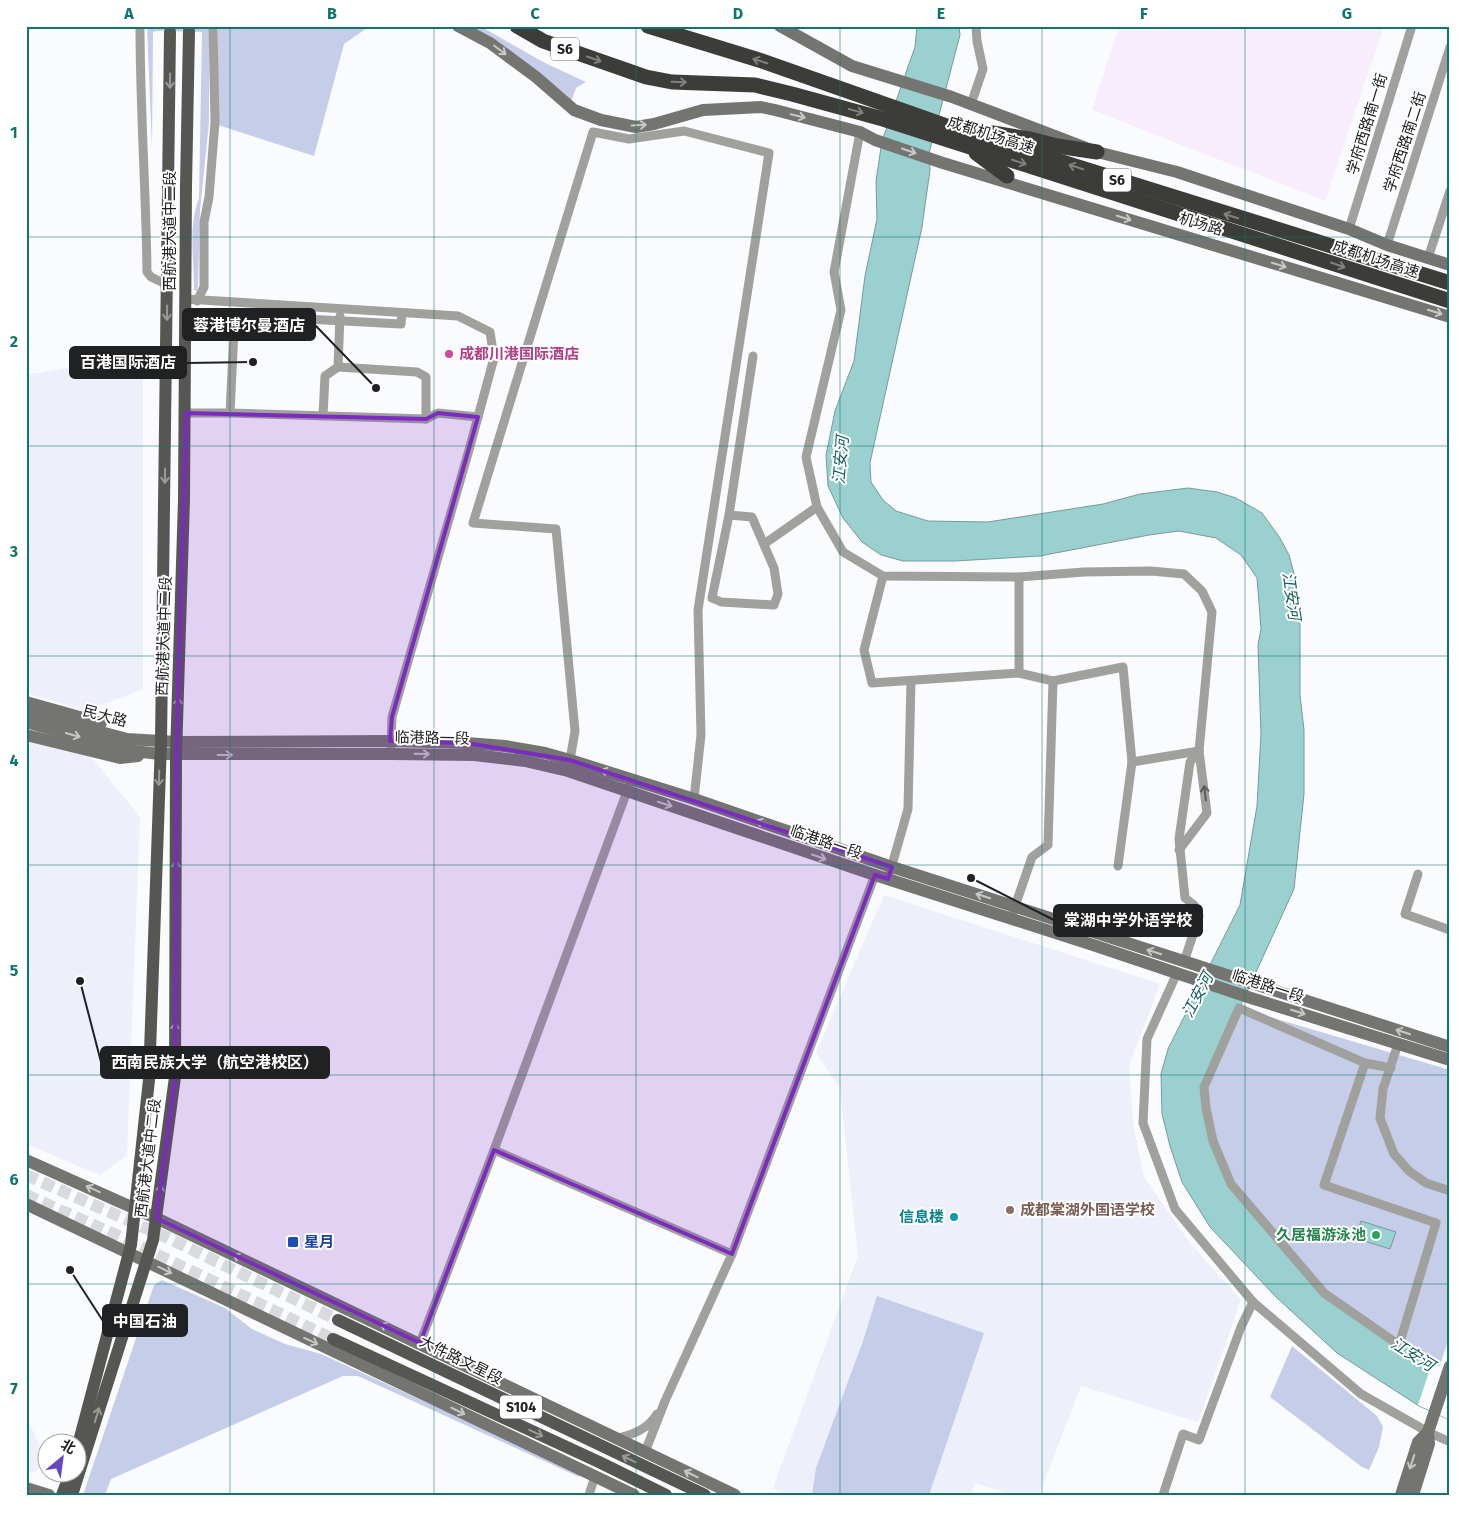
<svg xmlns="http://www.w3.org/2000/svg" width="1476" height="1521" viewBox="0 0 1476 1521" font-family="'Fira Sans','Noto Sans SC',sans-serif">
<rect width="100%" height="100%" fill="#fafbff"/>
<path fill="#f7edfd" d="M1119 26H1384L1325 201 1092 110Z"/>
<g fill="#edeffa">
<path d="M143 354V689L86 711 26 693V374L40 373Z"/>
<path d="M26 739 92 758 140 817 127 1155 100 1175 26 1144Z"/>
<path d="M884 895 1160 984 1129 1066 1133 1124 1144 1177 1190 1243 1241 1300 1198 1422 1081 1386 1039 1495H1013L975 1483 970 1495H786L773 1488 858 1256 840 1089 816 1053Z"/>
<path d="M26 1415 47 1463 32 1473 26 1471Z"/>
</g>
<g fill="#c6cde9">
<path d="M147 26H209V123L200 210 198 287 197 291 194 290C194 260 188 226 199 198L202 32 157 31 153 32 152 148Z"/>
<path d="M218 26H370L344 44 314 156 218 125Z"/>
<path d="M468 26H480L543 62 586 82 576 88 571 102Z"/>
<path d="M1239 1008 1450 1070V1334L1439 1369 1396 1343 1324 1293 1231 1184 1213 1141 1204 1087Z"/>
<path d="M162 1280 225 1308 252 1329 285 1344 321 1354 579 1472V1477L358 1376H343L111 1479 105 1495H83L154 1285Z"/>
<path d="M877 1296 984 1333 929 1495H812L816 1468 863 1341Z"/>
<path d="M1292 1346 1377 1416 1383 1427 1379 1447 1369 1470 1362 1467 1270 1397Z"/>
</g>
<g fill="#9ad0cf" stroke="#759c9b">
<path d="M917 26H959L960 35 929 153 930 170 922 227 875 440 870 463 871 482 883 500 896 511 928 521 988 522 1103 504 1140 494 1188 488 1217 492 1236 498 1262 513 1280 538 1289 555 1297 585 1300 614V695L1304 730V794L1294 889 1204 1086 1206 1108 1231 1184 1324 1293 1396 1343 1432 1366 1450 1374V1420L1419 1406 1337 1353 1276 1297 1210 1227 1182 1182 1170 1146 1162 1114 1161 1074 1168 1049 1240 905 1257 806 1261 734 1258 645 1261 629 1257 578 1241 555 1216 538 1179 531 1149 535 1040 556 955 561H903L881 555 862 542 843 518 828 486 826 455 835 411 854 361 865 276 877 219 876 181 882 141 915 47Z"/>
<path d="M1361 1221 1396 1232 1390 1249 1355 1238Z"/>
</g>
<path fill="#fafbff" d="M1432 1363 1450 1371V1420L1418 1405Z"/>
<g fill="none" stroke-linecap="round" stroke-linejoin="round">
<g stroke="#d9dade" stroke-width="12" stroke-dasharray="12 6" stroke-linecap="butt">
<path d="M26 1175 166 1237 338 1320"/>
<path d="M26 1195 116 1235 333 1339"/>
</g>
<g stroke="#a0a09d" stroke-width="9">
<path d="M140 26C140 108 146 190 147 272L151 277 168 285"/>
<path d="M971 104 983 69 977 41 976 26"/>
<path d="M860 132 834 272 841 310 806 457 817 507 843 552 883 576 1019 577 1084 572 1151 571 1184 574 1202 591 1212 612 1199 751 1207 813 1179 850"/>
<path d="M1349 229 1412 26"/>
<path d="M1387 245 1450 47"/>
<path d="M1428 258 1450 191"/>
<path d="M186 299 458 316 490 332 494 358 469 450 392 717 391 746"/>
<path d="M197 301 204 287V222L209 197 215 122 213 26"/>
<path d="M338 367 417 372 426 377V419"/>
<path d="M186 413H230L426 419 438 413 478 417"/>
<path d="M230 413 234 330 251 316 401 324 402 313"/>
<path d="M323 416 325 376 338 367 340 316"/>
<path d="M729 515 712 598 721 602 774 605 778 594 774 568 752 517 729 515 753 356"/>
<path d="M764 544 817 507"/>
<path d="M883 576 864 650 872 683 1019 673 1053 681 1123 667 1132 762 1118 866"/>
<path d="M1019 577V673"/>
<path d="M570 760 575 731 556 529 473 523 593 132 629 139 684 131 769 153 698 610 701 735 694 799"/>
<path d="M1132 762 1199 751"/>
<path d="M890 872 908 809 911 681"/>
<path d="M1418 874 1405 914 1450 930"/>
<path d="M1013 912 1032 857 1048 845 1053 681"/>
<path d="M1184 962 1199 916 1194 911V905L1185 898 1179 839 1190 762 1199 751"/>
<path d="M1177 973 1147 1039 1143 1123 1175 1209 1253 1302 1361 1394 1428 1432 1450 1442"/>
<path d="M1398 1044 1383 1089 1380 1118 1394 1154 1409 1171 1426 1183 1450 1191"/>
<path d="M1365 1063 1324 1185 1436 1223 1399 1345 1324 1293 1231 1184 1213 1141 1206 1108 1204 1087 1239 1008 1365 1063 1391 1068"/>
<path d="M494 1150 732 1254"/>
<path d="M420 1343 494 1150 629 786"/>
<path d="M618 1438C634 1434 648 1429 657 1414"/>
<path d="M645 1452 665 1401 732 1254 875 875"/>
<path d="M589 1495 595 1476"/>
<path d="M1163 1495 1183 1434 1199 1440 1241 1327 1253 1302"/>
</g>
<g stroke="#747571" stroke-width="12">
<path d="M458 26 490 43 536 77 574 110 601 120 636 127 654 124 703 110 761 107 775 110 860 132 875 140 943 163 1450 317"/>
<path d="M780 26 852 66 952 97 1097 152 1177 172 1349 229 1387 245 1450 265"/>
<path d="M26 702 101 723"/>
<path d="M26 712 127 739 177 742 390 741 467 743 505 746 545 753 570 760 694 799 892 867 1450 1047"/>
<path d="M26 722 124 750 160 754H392L474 755 525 761 568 771 875 875 1090 944 1251 998 1450 1060"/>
<path d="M26 735 120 758 138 756"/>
<path d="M26 1160 156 1218 735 1495"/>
<path d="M26 1204 634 1495"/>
<path d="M26 1488 49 1495"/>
<path d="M1401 1495 1418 1442 1428 1432"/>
<path d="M1413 1495 1429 1444 1428 1432 1450 1366"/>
</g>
<g stroke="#565652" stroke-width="12">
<path d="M338 1320 705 1495"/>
<path d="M333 1339 599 1462 666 1495"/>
<path d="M78 1445 131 1245 149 1080 161 742 170 32"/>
<path d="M62 1495 70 1474"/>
<path d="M72 1495 153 1240 175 1077 176 755 184 500 186 186 189 31"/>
</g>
<g stroke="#3c3d38" stroke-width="15">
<path d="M517 26 543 41 646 77 672 82 755 85 792 94 883 119 1450 301"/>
<path d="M648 26 759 60 947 126 1450 283"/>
<path d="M993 133 1030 139 1057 146 1097 152"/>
<path d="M976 153 1007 176"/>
</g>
</g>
<defs><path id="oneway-shaft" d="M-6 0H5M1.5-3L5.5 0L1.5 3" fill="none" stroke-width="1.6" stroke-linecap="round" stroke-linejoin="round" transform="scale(1.25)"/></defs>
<g stroke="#c7c8c6">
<use href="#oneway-shaft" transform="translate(500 50) rotate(37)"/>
<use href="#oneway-shaft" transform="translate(798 116) rotate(14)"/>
<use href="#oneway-shaft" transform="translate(639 125) rotate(-3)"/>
<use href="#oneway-shaft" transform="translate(909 151) rotate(19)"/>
<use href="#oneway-shaft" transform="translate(1124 218) rotate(17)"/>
<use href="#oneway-shaft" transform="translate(1279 265) rotate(17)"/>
<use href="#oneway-shaft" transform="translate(1435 312) rotate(17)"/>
<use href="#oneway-shaft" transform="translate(73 735) rotate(16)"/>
<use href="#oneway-shaft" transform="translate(422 754) rotate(1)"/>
<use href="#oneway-shaft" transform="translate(225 755)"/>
<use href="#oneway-shaft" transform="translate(608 772) rotate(-162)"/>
<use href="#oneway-shaft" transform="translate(665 804) rotate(18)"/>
<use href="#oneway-shaft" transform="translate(763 823) rotate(-161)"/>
<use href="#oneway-shaft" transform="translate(819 857) rotate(19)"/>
<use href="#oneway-shaft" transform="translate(983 896) rotate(-162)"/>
<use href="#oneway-shaft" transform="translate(1154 952) rotate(-162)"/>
<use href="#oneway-shaft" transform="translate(1298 1012) rotate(17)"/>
<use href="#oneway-shaft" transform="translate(1403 1032) rotate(-162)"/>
<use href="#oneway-shaft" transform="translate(93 1189) rotate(-156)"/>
<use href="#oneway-shaft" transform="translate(240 1258) rotate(-155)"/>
<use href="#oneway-shaft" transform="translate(165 1270) rotate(26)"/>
<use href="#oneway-shaft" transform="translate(387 1327) rotate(-155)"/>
<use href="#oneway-shaft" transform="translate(311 1341) rotate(25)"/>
<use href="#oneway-shaft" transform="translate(458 1411) rotate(26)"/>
<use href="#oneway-shaft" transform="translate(1412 1462) rotate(108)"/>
<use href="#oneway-shaft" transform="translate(691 1474) rotate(-154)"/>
</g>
<g stroke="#80817e">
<use href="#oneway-shaft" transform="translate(594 59) rotate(19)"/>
<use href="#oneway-shaft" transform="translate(760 61) rotate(-162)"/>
<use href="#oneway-shaft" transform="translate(679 82) rotate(2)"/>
<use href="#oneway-shaft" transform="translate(856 111) rotate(15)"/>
<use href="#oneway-shaft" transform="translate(1019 162) rotate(18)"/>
<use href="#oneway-shaft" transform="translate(1076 167) rotate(-162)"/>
<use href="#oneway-shaft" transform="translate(1231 216) rotate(-163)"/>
<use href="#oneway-shaft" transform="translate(1338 265) rotate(19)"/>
</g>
<g stroke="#9a9a97">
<use href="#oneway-shaft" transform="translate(170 81) rotate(90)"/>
<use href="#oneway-shaft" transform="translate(167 313) rotate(91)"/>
<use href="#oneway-shaft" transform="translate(165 476) rotate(91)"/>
<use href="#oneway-shaft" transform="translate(178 705) rotate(-88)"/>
<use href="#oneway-shaft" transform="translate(159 778) rotate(92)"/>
<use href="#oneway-shaft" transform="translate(176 868) rotate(-90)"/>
<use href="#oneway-shaft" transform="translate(175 1030) rotate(-90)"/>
<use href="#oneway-shaft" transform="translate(160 1192) rotate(-83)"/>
<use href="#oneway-shaft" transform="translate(97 1415) rotate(-73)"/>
<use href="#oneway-shaft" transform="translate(536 1433) rotate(25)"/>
<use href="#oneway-shaft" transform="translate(629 1459) rotate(-154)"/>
</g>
<use stroke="#5a5a5a" href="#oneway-shaft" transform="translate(1205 793) rotate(-97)"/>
<path fill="#7b2cbf" fill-opacity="0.2" stroke="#7b2cbf" stroke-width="4" stroke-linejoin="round" d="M186 413 426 419 438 413 478 417 392 717 390 741 467 743 570 760 892 867 888 879 875 875 732 1254 494 1150 420 1343 156 1218 175 1077 176 755Z"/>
<path fill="none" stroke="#0f766e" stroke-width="1" stroke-opacity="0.55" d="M230 26V1495M434 26V1495M636 26V1495M840 26V1495M1042 26V1495M1245 26V1495M26 237H1450M26 446H1450M26 656H1450M26 865H1450M26 1075H1450M26 1284H1450"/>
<circle fill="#d1479c" stroke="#fff" stroke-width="2" cx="449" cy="354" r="5"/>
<circle fill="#8d6e63" stroke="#fff" stroke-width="2" cx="1010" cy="1210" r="5"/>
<circle fill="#0f9aa8" stroke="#fff" stroke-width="2" cx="954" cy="1217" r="5"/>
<circle fill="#2e9e5b" stroke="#fff" stroke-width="2" cx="1376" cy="1235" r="5"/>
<rect fill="#1a4fb4" stroke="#fff" stroke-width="2" x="287" y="1236" width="12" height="12" rx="2.5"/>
<g text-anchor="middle" stroke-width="4" stroke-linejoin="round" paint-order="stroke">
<g fill="#fff" stroke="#636465" stroke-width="1">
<rect x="551" y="37.5" width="28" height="23" rx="4"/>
<rect x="1103" y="168.5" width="28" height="23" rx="4"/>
<rect x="500" y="1395.5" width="42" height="23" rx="4"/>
</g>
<g font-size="14" font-weight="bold" fill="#202123">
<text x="565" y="54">S6</text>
<text x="1117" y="185">S6</text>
<text x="521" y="1412">S104</text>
</g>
<g font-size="15" fill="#202123" stroke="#fff">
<text transform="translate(1367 124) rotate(-73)" y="5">学府西路南一街</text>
<text transform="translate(991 135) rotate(18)" y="5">成都机场高速</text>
<text transform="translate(1405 142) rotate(-72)" y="5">学府西路南二街</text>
<text transform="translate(1201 224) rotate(17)" y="5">机场路</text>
<text transform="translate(170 231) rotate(-90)" y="5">西航港大道中二段</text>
<text transform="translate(1376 259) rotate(18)" y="5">成都机场高速</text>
<text transform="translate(164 636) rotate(-88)" y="5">西航港大道中二段</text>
<text transform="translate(105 716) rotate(15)" y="5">民大路</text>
<text transform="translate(432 738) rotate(1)" y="5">临港路一段</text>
<text transform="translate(826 842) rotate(19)" y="5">临港路一段</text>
<text transform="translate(1268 986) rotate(18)" y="5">临港路一段</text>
<text transform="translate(148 1158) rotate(-83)" y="5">西航港大道中二段</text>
<text transform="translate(461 1360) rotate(26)" y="5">大件路文星段</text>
</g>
<g font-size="15" font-weight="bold" fill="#b23c85" stroke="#fff" text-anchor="start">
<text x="459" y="359">成都川港国际酒店</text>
</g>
<g font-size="15" font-weight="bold" fill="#785e54" stroke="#fff" text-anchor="start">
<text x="1020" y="1215">成都棠湖外国语学校</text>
</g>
<g font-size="15" font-weight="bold" fill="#0d838f" stroke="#fff" text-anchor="end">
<text x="944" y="1222">信息楼</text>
</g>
<g font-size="15" font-weight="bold" fill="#27864d" stroke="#fff" text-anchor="end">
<text x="1366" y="1240">久居福游泳池</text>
</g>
<g font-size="15" font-weight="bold" fill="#164399" stroke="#fff" text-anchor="start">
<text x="304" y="1247">星月</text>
</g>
<g font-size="16" font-style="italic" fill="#196162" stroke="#fff">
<text transform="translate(840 460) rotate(-85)" y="6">江安河</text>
<text transform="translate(1292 596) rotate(82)" y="6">江安河</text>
<text transform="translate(1197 995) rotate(-62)" y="6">江安河</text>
<text transform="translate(1413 1354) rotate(32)" y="6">江安河</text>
</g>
</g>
<path fill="none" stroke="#202123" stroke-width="2" d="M376 388L315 325M253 362L186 363M971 878L1054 920M80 981L101 1062M70 1270L103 1321"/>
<g fill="#202123" stroke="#fff" stroke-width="2">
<circle cx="376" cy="388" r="5"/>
<circle cx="253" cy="362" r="5"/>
<circle cx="971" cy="878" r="5"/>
<circle cx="80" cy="981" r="5"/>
<circle cx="70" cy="1270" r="5"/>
</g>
<g fill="#202123" stroke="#202123" stroke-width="2">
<rect x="183" y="309" width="132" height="31" rx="5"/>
<rect x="70" y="347" width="116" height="31" rx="5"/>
<rect x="1054" y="905" width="148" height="31" rx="5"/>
<rect x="101" y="1047" width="228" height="31" rx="5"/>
<rect x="103" y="1305" width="84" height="31" rx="5"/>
</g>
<g font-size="16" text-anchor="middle" font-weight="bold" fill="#fff">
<text x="249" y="331">蓉港博尔曼酒店</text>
<text x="128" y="368">百港国际酒店</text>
<text x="1128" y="926">棠湖中学外语学校</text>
<text x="215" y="1068">西南民族大学（航空港校区）</text>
<text x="145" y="1327">中国石油</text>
</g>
<rect width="1476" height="1521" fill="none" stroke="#ffffff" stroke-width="55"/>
<g transform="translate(62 1458) rotate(29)"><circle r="24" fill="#ffffff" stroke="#a6a6a7"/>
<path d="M0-4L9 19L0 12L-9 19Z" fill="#6647c0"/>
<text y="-8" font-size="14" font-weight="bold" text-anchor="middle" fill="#202123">北</text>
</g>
<rect x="28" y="28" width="1420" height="1466" fill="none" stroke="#0f766e" stroke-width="2"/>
<g font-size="16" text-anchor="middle" font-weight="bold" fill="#0f766e">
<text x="129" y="19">A</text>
<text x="332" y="19">B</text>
<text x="535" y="19">C</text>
<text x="738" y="19">D</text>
<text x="941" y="19">E</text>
<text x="1144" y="19">F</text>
<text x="1347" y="19">G</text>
<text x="14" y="138">1</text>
<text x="14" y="347">2</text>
<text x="14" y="557">3</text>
<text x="14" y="766">4</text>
<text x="14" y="976">5</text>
<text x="14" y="1185">6</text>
<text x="14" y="1394">7</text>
</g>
</svg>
